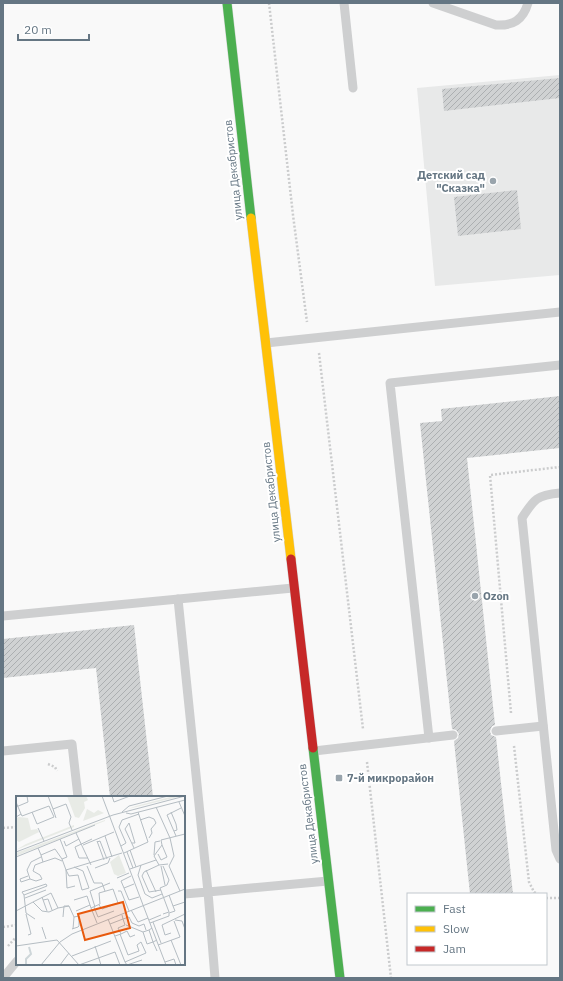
<svg xmlns="http://www.w3.org/2000/svg" width="563" height="981" viewBox="0 0 563 981" font-family="'IBM Plex Sans',sans-serif">
<defs>
<pattern id="building-hatch" width="6" height="6" patternUnits="userSpaceOnUse"><rect width="6" height="6" fill="#d0d2d3"/><path d="M-1 1l2-2M0 6l6-6M5 7l2-2" fill="none" stroke="#acafb1"/></pattern>
</defs>
<rect width="100%" height="100%" fill="#f9f9f9"/>
<path fill="#e8e9e9" d="M560 75V275L435 286 417 88Z"/>
<g fill="url(#building-hatch)">
<path d="M560 78V98L444 111 442 89Z"/>
<path d="M517 190 521 229 458 236 454 197Z"/>
<path d="M560 396V448L467 458 495 725 492 726 490 731 491 735 496 737 513 894H470L454 741 458 738 459 734 456 730 452 729 420 423 442 421 441 409Z"/>
<path d="M134 625 153 797H110L96 668 3 678V639Z"/>
</g>
<g fill="none" stroke-linecap="round" stroke-linejoin="round">
<defs>
<g id="fast">
<path d="M227 3 251 218"/>
<path d="M313 748 340 978"/>
</g>
<path id="slow" d="M251 218 291 559"/>
<path id="jam" d="M291 559 313 748"/>
</defs>
<use href="#fast" stroke="#d5d6d7" stroke-width="10"/>
<use href="#slow" stroke="#d5d6d7" stroke-width="10"/>
<use href="#jam" stroke="#d5d6d7" stroke-width="10"/>
<g stroke="#cbcccd" stroke-width="2.5" stroke-dasharray="2 2" stroke-linecap="butt">
<path d="M269 3 293 215 307 322"/>
<path d="M319 353 363 729"/>
<path d="M511 713 490 475 560 467"/>
<path d="M514 746 529 882 534 892 538 894"/>
<path d="M367 762 391 978"/>
<path d="M48 764 55 767 57 771"/>
<path d="M3 828 17 827"/>
<path d="M546 898H560"/>
<path d="M3 927 17 925"/>
<path d="M8 946 17 936"/>
</g>
<g stroke="#cecfd0" stroke-width="9">
<path d="M344 3 353 88"/>
<path d="M433 3 496 25C513 26 523 20 528 3"/>
<path d="M266 343 560 312"/>
<path d="M560 493C537 495 534 499 522 518L556 850 560 859"/>
<path d="M178 599 208 892 184 894"/>
<path d="M3 616 293 588"/>
<path d="M496 731 543 726"/>
<path d="M429 738 390 383 560 365"/>
<path d="M3 751 72 744 78 797"/>
<path d="M314 751 453 735"/>
<path d="M3 978 17 961"/>
<path d="M215 978 208 892 328 881"/>
</g>
<use href="#fast" stroke="#4caf50" stroke-width="9"/>
<use href="#slow" stroke="#ffc107" stroke-width="9"/>
<use href="#jam" stroke="#c62828" stroke-width="9"/>
</g>
<g fill="#99a4ac" stroke="#fff" stroke-width="1.5">
<circle cx="493" cy="181" r="4"/>
<circle cx="475" cy="596" r="4"/>
<rect x="335" y="774" width="8" height="8" rx="2"/>
</g>
<g text-anchor="middle" stroke-width="4" stroke-linejoin="round" paint-order="stroke">
<g font-size="11" fill="#657683" stroke="#fff">
<text transform="translate(233 170) rotate(-96)" y="4">улица Декабристов</text>
<text transform="translate(271 492) rotate(-96)" y="4">улица Декабристов</text>
<text transform="translate(308 814) rotate(-97)" y="4">улица Декабристов</text>
</g>
<g font-size="11" font-weight="bold" fill="#657683" stroke="#fff" text-anchor="start">
<text x="485" y="179" text-anchor="end">Детский сад<tspan x="485" dy="13">"Сказка"</tspan></text>
<text x="483" y="600">Ozon</text>
<text x="347" y="782">7-й микрорайон</text>
</g>
</g>
<g transform="translate(16 796)">
<rect width="169" height="169" fill="#f9f9f9"/>
<path d="M158 0H166L112 13 120 10ZM71 13 78 17 82 14 88 17 67 25ZM89 24V25L0 60V57ZM58 29V31L0 54 10 48Z" fill="#e8ebe6"/>
<path d="M3 21 12 22 15 34 21 33 23 36 3 46 0 44V22Z" fill="#e8ebe6"/>
<path d="M51 0H70L72 4 68 6 69 12 63 22 59 21ZM103 59 110 77 102 80 98 78 94 66Z" fill="#e8ebe6"/>
<path fill="none" stroke="#ced6d9" stroke-width="2" d="M10 169V163L15 158 13 151"/>
<path fill="none" stroke="#b5bdc3" stroke-width="1" d="M32 0 37 13M86 0 127 109M96 0 98 6 114 0M0 6 5 18 0 21M163 6 169 20M0 11 12 6 11 0M140 11 154 42 158 60 153 70 164 95M106 16 113 10 152 0M155 16 160 28 161 34 158 35M110 17 115 18 169 4M5 18 6 20 33 10 38 21 21 28 16 16M40 22 37 13 50 8 55 21 53 27 56 34M124 24 133 21 138 23 140 27 135 33 136 37 133 42M22 32 28 45M60 37 75 69M89 40 96 61M160 40 151 19 165 12M44 43 51 61 46 63 50 74 106 57M48 45 50 50 63 43M81 45 88 64M81 46 84 45 91 63M116 47H119L113 27 109 33 118 52M67 49 98 36M146 49 145 44 169 38M105 50 110 47 103 31 106 24 123 18M22 52 25 59 27 66 19 69 17 75 24 79 26 83 20 85 14 83 11 74 15 66 25 61M114 54 120 71M0 56 97 19 169 0M111 56 117 72M108 57 132 46 122 16M142 58 145 64 151 61 146 49 138 60 143 69 152 68M25 59 39 53 46 63M138 59 139 46 144 45M0 61 79 29M72 62H63L59 51 76 43M27 66 39 62 46 65M125 69 122 79 129 98 136 102 146 98M143 69 128 76 126 80 133 96 145 94M71 70 78 87H86L89 95M145 70 149 89M58 71 67 75 73 92 66 94 62 79 53 80 50 74 51 92 59 90M79 72 92 67 94 62M114 73 140 64M130 74 140 96M12 80 4 83 5 86 14 83M115 80 105 85 108 92 118 88M101 82 113 77M108 92 113 104 123 101M102 95H105L113 115M8 99 6 96 30 88 31 90 8 99 10 117 19 123M153 99 157 110 169 106M26 101 31 115M9 102 30 94M27 104 32 103 36 114M58 104 71 100 75 112M127 109 150 169M78 111 82 121 98 115M79 111 74 95 94 87M42 112 53 110 58 121M115 114 122 126 132 122M0 115 17 106 26 115 33 116 42 112 35 97 17 106M60 115 74 109M10 118 15 138 12 139M147 118 153 116 144 92 151 89 153 84 147 70M106 119 107 123 113 121 116 127 123 130 128 128 130 134M47 121 48 110H53M92 123 109 166 130 157 125 146 121 149 123 155 112 159 104 138M133 124 145 119M159 124 166 125 169 133M137 126 145 147M81 127 75 112 84 108 83 97 97 93 102 107 86 113 83 109M134 127 153 120V117L159 115 157 110M94 128 107 123 109 129 102 132 105 138 99 140M110 129 127 136M26 131 30 143M136 132 133 134 137 146 141 144M56 133 62 131 63 130V120L58 121 57 133M133 134 127 136 131 148 137 146 141 155M155 137 149 139 146 129 169 118M105 138 111 135 114 141 119 139M155 144 165 169M142 149 164 141 158 125M0 150 41 144 63 169 99 156 104 169M79 150 85 169M56 160 95 145M109 166 111 169 126 164M149 166 158 163 160 169M25 169 44 146 56 138 169 93M44 169 53 157"/>
<path fill="#e8590c" fill-opacity="0.15" stroke="#e8590c" stroke-width="2" d="M107 106 114 132 69 144 62 118Z"/>
<rect width="169" height="169" fill="none" stroke="#657683" stroke-width="2"/>
</g>
<rect width="563" height="981" fill="none" stroke="#657683" stroke-width="8"/>
<rect x="407" y="893" width="140" height="72" fill="#ffffff" stroke="#c1c8cd"/>
<rect x="415" y="906" width="20" height="6" fill="#4caf50" stroke="#c1c8cd"/>
<text x="443" y="913" font-size="12" fill="#657683">Fast</text>
<rect x="415" y="926" width="20" height="6" fill="#ffc107" stroke="#c1c8cd"/>
<text x="443" y="933" font-size="12" fill="#657683">Slow</text>
<rect x="415" y="946" width="20" height="6" fill="#c62828" stroke="#c1c8cd"/>
<text x="443" y="953" font-size="12" fill="#657683">Jam</text>
<path d="M18 34v6h71v-6" fill="none" stroke="#657683" stroke-width="2"/>
<text x="24" y="34" font-size="12" fill="#657683" stroke="#ffffff" stroke-width="3" paint-order="stroke">20 m</text>
</svg>
